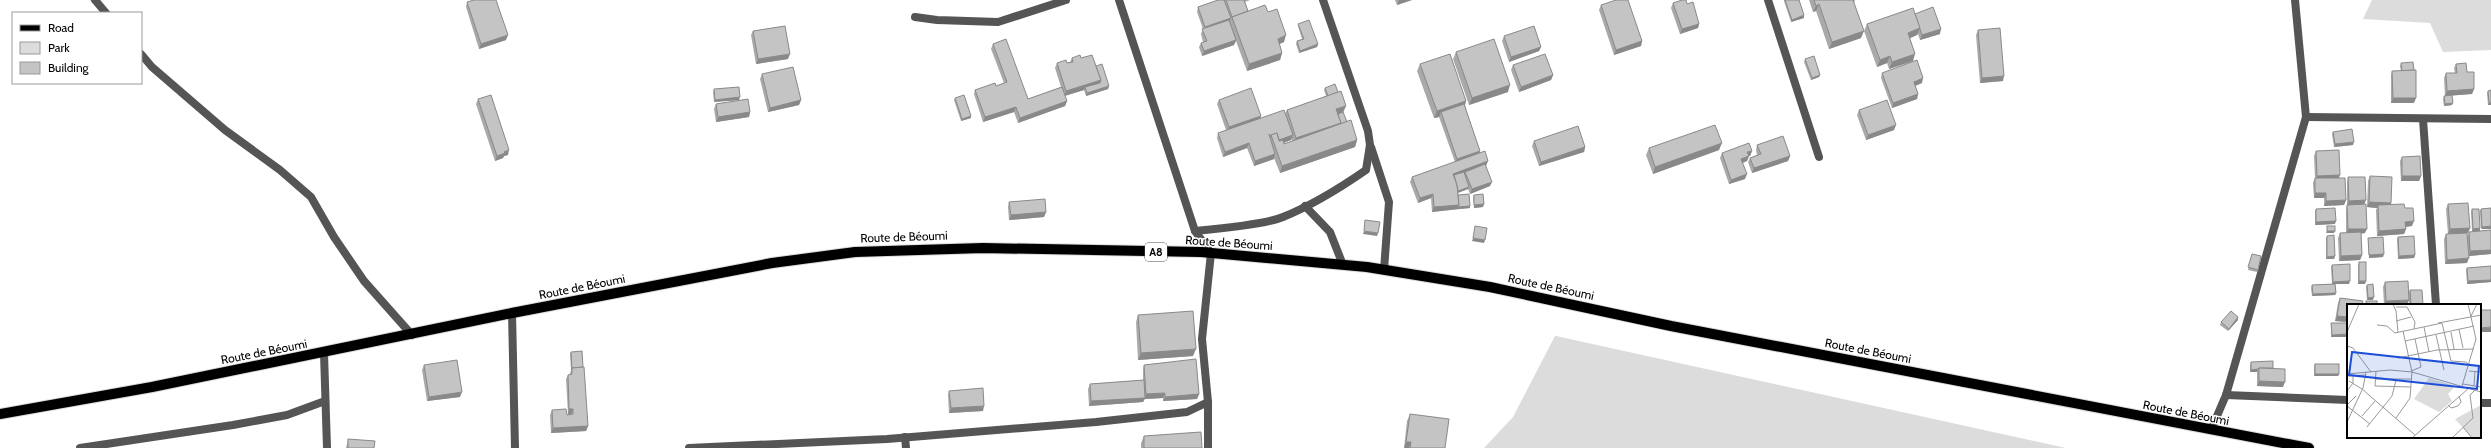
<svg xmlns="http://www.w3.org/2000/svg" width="2491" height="448" viewBox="0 0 2491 448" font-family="Cabin,sans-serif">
<rect width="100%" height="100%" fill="#fff"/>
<g fill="#dcdcdc">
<path d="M2372 0H2491V50L2443 52 2430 23 2363 19Z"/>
<path d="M1555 336H1556L2066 448H1484L1513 417Z"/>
</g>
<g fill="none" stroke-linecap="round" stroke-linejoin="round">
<defs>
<path id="primary" d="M0 414 152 387 512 313 772 263 855 252 983 248 1201 252 1367 267 1490 287 1671 326 2309 448"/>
</defs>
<use href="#primary" stroke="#dbdbdb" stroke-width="12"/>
<g stroke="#555" stroke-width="8">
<path d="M95 0 106 13"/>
<path d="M1119 0 1195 231 1211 253 1202 339 1208 402V448"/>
<path d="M1768 0 1819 157"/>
<path d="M915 17 937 20 998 22 1066 0"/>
<path d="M141 54 152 67 225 130 280 170 311 197 334 237 364 281 412 335"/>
<path d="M2306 117 2491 119"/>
<path d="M2423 119 2436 305"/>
<path d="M1371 147 1389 202 1384 270"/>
<path d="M1305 206 1330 232 1343 265"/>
<path d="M1195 231C1217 229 1264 225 1283 217 1313 205 1340 188 1366 170L1370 145 1368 131 1323 0"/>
<path d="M512 313 515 448"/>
<path d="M324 353 327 448"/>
<path d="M2226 395 2348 400"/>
<path d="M2480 403H2491"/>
<path d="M2211 430 2226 395 2306 117 2295 0"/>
<path d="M905 437 906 448"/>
<path d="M80 448 233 425 287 415 325 401"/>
<path d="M689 448 887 439 1096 422 1187 412 1208 402"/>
</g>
<use href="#primary" stroke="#000" stroke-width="10"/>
</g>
<g fill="#a9a9a9" fill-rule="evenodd">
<path d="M1218 0H1250L1245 2 1248 11 1268 12 1284 42 1279 44 1282 53 1280 60 1247 71 1236 41 1234 45 1202 56 1199 47 1201 43 1203 42 1201 34 1203 29 1197 12 1198 7Z"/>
<path d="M1395 0H1412L1397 5Z"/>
<path d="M1784 0H1799L1804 18 1791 22 1784 1Z"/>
<path d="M1809 0H1855L1854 3 1861 38 1829 49 1816 11 1813 12Z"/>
<path d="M467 2 506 40 479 49 466 7Z"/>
<path d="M1673 3 1687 4 1699 24 1698 28 1680 34 1671 8Z"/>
<path d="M1601 5 1642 41 1641 46 1614 55 1599 10Z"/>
<path d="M1915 14 1940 34 1920 40 1918 34 1917 35 1910 38 1913 61 1889 69 1887 63 1877 67 1864 31 1867 24Z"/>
<path d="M1298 24 1318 44 1317 47 1299 53 1296 44 1297 41 1302 39 1298 26Z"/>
<path d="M1978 30 2003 81 1980 83 1976 35Z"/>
<path d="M753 31 788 59 756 64 751 35Z"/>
<path d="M1504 36 1541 47 1539 51 1509 62 1502 41Z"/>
<path d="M993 44 1028 99 1061 87 1055 68 1057 63H1067L1070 62 1072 58H1081L1096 66 1109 86 1108 89 1086 96 1084 90 1065 96 1067 101 1065 106 1018 123 1014 112 983 122 974 94 975 90 996 86 1004 83 991 49Z"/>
<path d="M1456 52 1508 92 1469 105 1453 59Z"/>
<path d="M1805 59 1820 75 1819 77 1811 80 1804 62Z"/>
<path d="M2401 63 2414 103H2391V75L2392 71H2401L2400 66Z"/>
<path d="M1420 64 1466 101 1465 106 1480 153 1486 166 1490 186 1470 194 1468 189 1458 193V195L1470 206V208L1432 212 1431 198 1418 203 1410 182 1412 177 1455 162 1439 117 1434 118 1417 71Z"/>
<path d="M2456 64 2467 72 2474 89 2472 94 2445 96 2444 78 2446 73H2455L2454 68Z"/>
<path d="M1513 65 1553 75 1551 80 1519 92 1511 70Z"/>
<path d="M1882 73 1922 83 1915 86 1918 94 1917 99 1892 108 1881 78Z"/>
<path d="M762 74 801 100 799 105 768 112 760 79Z"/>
<path d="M1325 88 1343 112 1347 122 1357 140 1355 147 1280 173 1274 158V159L1254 166 1247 148 1223 157 1217 138 1218 133 1226 130 1217 104 1219 100 1260 119 1285 114 1287 110 1326 96 1324 90ZM1291 138 1292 141 1284 144V143L1291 140Z"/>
<path d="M714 89 739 100 714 102 713 92Z"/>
<path d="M2488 91 2491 105H2488L2487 93Z"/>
<path d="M2444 96 2452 105 2444 106 2443 99Z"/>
<path d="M955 98 971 116V118L961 121 954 100Z"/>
<path d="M478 99 508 155 504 156 503 158 495 161 476 104Z"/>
<path d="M716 104 750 112 749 117 716 122 714 109Z"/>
<path d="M1859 110 1894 130 1866 140 1857 115Z"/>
<path d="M2333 132 2353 145 2334 147 2332 134Z"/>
<path d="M1534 141 1585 147 1584 152 1539 166 1532 146Z"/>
<path d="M1757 145 1790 156 1788 161 1752 173 1748 162 1750 158 1757 155 1756 150Z"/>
<path d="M1649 148 1719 150 1653 174 1646 155Z"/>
<path d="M1752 151 1750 156H1749L1747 161 1743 163 1745 179 1729 184 1720 158 1722 153Z"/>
<path d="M2316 151 2339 178 2346 200 2344 205 2324 206V198H2314L2313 183 2315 178 2314 156Z"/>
<path d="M2402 157 2421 176 2419 181H2401L2400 161Z"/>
<path d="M2370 176 2391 203V204L2405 208 2412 226 2405 227 2406 229 2404 234 2377 236 2376 210 2377 208 2367 207 2368 181Z"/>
<path d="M2348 177 2364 204 2365 233 2361 234 2362 255 2360 260 2339 261 2338 238 2340 233H2346V209L2347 205V182Z"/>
<path d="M1474 195 1484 204 1483 207 1474 208 1473 197Z"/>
<path d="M1009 202 1046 212 1044 217 1009 220 1008 207Z"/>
<path d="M2448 204 2470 228 2468 233 2448 234 2446 209Z"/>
<path d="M2491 208 2481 229 2480 211 2481 209Z"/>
<path d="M2316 209 2335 224 2315 225V211Z"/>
<path d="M2472 209 2480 228 2472 231 2471 212Z"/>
<path d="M2491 230V254L2469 256 2467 237 2469 232Z"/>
<path d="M2446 234 2467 263 2445 264 2444 239Z"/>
<path d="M2327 236 2335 256 2334 259H2326V238Z"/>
<path d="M2398 237 2415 255 2414 258 2398 259 2397 239Z"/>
<path d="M2368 238 2383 257 2369 258 2368 240Z"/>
<path d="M2251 257 2258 270 2257 272 2248 270Z"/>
<path d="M2359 262 2365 284H2358V265Z"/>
<path d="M2332 265 2349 284H2335L2336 293 2335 295 2312 296 2311 288 2312 285 2332 284 2331 267Z"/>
<path d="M2491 266V282L2467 284 2466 270 2467 268Z"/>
<path d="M2385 282 2408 295 2410 290 2423 305H2409V300L2407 305H2384L2383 287Z"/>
<path d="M2367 285 2373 300H2367L2366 287Z"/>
<path d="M2340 298 2348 305V322L2335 321 2338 303Z"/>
<path d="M1138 315 1193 356 1138 360 1136 322Z"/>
<path d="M2238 320 2228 331 2220 325 2221 322Z"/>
<rect x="2331" y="323" width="17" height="14"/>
<path d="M571 352 588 426 586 431 551 433 550 415 552 410 567 415 571 414H568L566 379 568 375 570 374 571 370 570 354Z"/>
<path d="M2251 362 2273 368 2283 387 2257 386V372H2250V365Z"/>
<path d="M2315 364 2339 374 2338 376H2314V366Z"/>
<path d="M424 365 460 397 427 401 422 370Z"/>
<path d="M1144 365 1199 394 1197 399 1163 401V398L1145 399 1143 402 1089 406 1088 389 1090 384 1143 380V369Z"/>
<path d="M949 391 983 411 949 413 948 395Z"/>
<path d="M1410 414 1445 448H1404L1407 421Z"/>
<path d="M1144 436 1202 448H1141V443Z"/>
<path d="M348 439 374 448H346L347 444Z"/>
</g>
<g fill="#898989">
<path d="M1399 0H1412L1397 5Z"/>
<path d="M1819 4 1816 11 1813 12 1816 6Z"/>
<path d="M1804 15V18L1791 22 1792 20Z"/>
<path d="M1231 18 1229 23 1204 32 1205 27Z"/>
<path d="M1699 24 1698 28 1680 34 1682 29Z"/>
<path d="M1920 28 1917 35 1906 40 1908 33Z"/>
<path d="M1941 29 1940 34 1920 40 1922 35Z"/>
<path d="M1864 31 1861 38 1829 49 1832 42Z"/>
<path d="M508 35 506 40 479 49 481 44Z"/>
<path d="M1286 35 1284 42 1275 46 1278 39Z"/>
<path d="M1236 40 1234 45 1202 56 1204 51Z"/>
<path d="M1642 41 1641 46 1614 55 1616 50Z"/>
<path d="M1318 44 1317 47 1299 53 1300 51Z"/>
<path d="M1541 47 1539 51 1509 62 1511 57Z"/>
<path d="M1282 53 1280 60 1247 71 1249 64Z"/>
<path d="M790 54 788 59 756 64 758 59Z"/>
<path d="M1915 54 1913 61 1889 69 1892 62Z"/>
<path d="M1890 56 1887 63 1877 67 1880 60Z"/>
<path d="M1553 75 1551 80 1519 92 1521 87Z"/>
<path d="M1820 75 1819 77 1811 80 1812 78Z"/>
<path d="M2004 76 2003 81 1980 83 1982 78Z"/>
<path d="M1923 78 1922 83 1912 87 1914 82Z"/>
<path d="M1101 80 1099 85 1085 87 1084 90 1064 96 1066 91Z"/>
<path d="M1510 85 1508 92 1469 105 1472 98Z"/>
<path d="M1109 86 1108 89 1086 96 1087 93Z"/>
<path d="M2474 89 2472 94 2445 96 2447 91Z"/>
<path d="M1918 94 1917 99 1892 108 1893 103Z"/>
<path d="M740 97 739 100 714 102 715 100Z"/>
<path d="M2393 98H2416L2414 103H2391Z"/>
<path d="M801 100 799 105 768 112 770 108Z"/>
<path d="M1067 101 1065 106 1018 123 1020 118Z"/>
<path d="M1466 101 1464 108 1441 112 1439 117 1434 118 1437 111Z"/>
<path d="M2453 103 2452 105 2444 106 2445 104Z"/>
<path d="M2489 103H2491V105H2488Z"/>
<path d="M1346 106 1343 113 1333 116 1336 109Z"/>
<path d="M1016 107 1014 112 983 122 985 117Z"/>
<path d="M750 112 749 117 716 122 718 117Z"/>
<path d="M971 116V118L961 121 962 119Z"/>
<path d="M1261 116 1260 120 1227 132 1229 127Z"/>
<path d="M1341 123 1338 130 1294 145 1296 138Z"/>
<path d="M1896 125 1894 130 1866 140 1868 135Z"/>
<path d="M1293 135 1291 140 1277 145 1279 140Z"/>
<path d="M1357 140 1355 147 1280 173 1282 166Z"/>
<path d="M2354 142 2353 145 2334 147 2335 144Z"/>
<path d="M1249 143 1247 148 1223 157 1225 152Z"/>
<path d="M1722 143 1719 150 1653 174 1655 167Z"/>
<path d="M1585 147 1584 152 1539 166 1541 162Z"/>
<path d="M509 150 508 155 504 156 503 158 495 161 497 156 504 152Z"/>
<path d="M1480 151 1478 156 1455 164 1457 159Z"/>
<path d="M1752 151 1750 156 1746 157 1747 152Z"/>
<path d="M1275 154 1274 159 1254 166 1255 161Z"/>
<path d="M1749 156 1747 161 1739 164 1741 159Z"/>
<path d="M1790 156 1788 161 1752 173 1754 168Z"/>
<path d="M1488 161 1486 166 1466 173 1465 172V174L1453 178V174Z"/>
<path d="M1747 174 1745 179 1729 184 1731 180Z"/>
<path d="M2340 175 2338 180H2315L2317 176Z"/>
<path d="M2402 176H2421L2419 181H2401Z"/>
<path d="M1492 182 1490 186 1470 194 1472 189Z"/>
<path d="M1469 187 1468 189 1457 193 1458 191Z"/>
<path d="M2315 193H2326L2324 198H2314Z"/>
<path d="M1433 194 1431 198 1418 203 1420 198Z"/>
<path d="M2346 200 2344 205 2324 206 2326 201Z"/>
<path d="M2366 200 2364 205 2347 206 2349 201Z"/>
<path d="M2369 202 2391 203 2389 208 2378 205 2377 208 2367 207Z"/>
<path d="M1484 204 1483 207 1474 208V205Z"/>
<path d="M1459 205 1458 209 1432 212 1434 207Z"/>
<path d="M1470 206V208L1458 209V207Z"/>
<path d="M1046 212 1044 217 1009 220 1011 215Z"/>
<path d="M2336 221 2335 224 2315 225 2316 222Z"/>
<path d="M2414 221 2412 226 2403 227 2405 222Z"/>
<path d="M2491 226V229H2481L2482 227Z"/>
<path d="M2470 228 2468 233 2448 234 2450 229Z"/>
<path d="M2480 228V231H2472L2473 229Z"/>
<path d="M2348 229H2367L2365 233 2346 234Z"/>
<path d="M2406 229 2404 234 2377 236 2379 231Z"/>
<path d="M1364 231 1378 233 1377 236 1363 234Z"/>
<path d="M2327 231H2335L2334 233H2326Z"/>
<path d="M1473 238 1485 240 1484 243 1472 241Z"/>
<path d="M2491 250V254L2469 256 2470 251Z"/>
<path d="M2384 254 2383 257 2369 258V255Z"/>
<path d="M2362 255 2360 260 2339 261 2341 256Z"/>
<path d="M2415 255 2414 258 2398 259 2399 256Z"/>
<path d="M2335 256 2334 259H2326L2327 257Z"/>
<path d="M2469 258 2467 263 2445 264 2447 260Z"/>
<path d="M2491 280V282L2467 284 2468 281Z"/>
<path d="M2350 281 2349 284H2332L2333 282Z"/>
<path d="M2359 281H2366L2365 284H2358Z"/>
<path d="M2336 293 2335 295 2312 296 2313 294Z"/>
<path d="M2374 297 2373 300H2367L2368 298Z"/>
<path d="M2409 300 2407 305H2384L2386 301Z"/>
<path d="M2337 316 2348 317V322L2335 321Z"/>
<path d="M2238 317V320L2228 331 2229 329Z"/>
<path d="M2491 327V332H2480V328Z"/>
<path d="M2348 334V337H2331L2332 335Z"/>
<path d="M1196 349 1193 356 1138 360 1141 353Z"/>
<path d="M2258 369 2257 372H2250L2251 370Z"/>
<path d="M2315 374H2339L2338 376H2314Z"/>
<path d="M2259 381 2285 382 2283 387 2257 386Z"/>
<path d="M462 392 460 397 427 401 429 397Z"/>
<path d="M1165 393 1163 398 1145 399 1146 394Z"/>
<path d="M1199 394 1197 399 1163 401 1165 397Z"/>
<path d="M1145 398 1143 402 1089 406 1091 401Z"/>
<path d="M984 406 983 411 949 413 951 408Z"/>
<path d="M569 409H573L571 414H568Z"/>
<path d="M588 426 586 431 551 433 553 428Z"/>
<path d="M1406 442H1411L1409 448H1404Z"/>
</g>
<g fill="#c4c4c4" stroke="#898989">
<path d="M474 0H496L508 35 481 44 467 2Z"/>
<path d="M1218 0H1224L1231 18 1205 27 1198 7Z"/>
<path d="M1226 0H1244L1248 11 1232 17Z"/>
<path d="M1616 0H1628L1642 41 1616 50 1601 5Z"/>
<path d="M1682 0H1686L1687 4 1693 2 1699 24 1682 29 1673 3Z"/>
<path d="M1785 0H1799L1804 15 1792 20Z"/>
<path d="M1814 0H1853L1864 31 1832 42 1819 4 1816 6Z"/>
<path d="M1265 5 1268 12 1277 9 1286 35 1278 39 1282 53 1249 64 1232 17Z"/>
<path d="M1933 7 1941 29 1922 35 1915 14Z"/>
<path d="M1913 8 1920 28 1908 33 1915 54 1892 62 1890 56 1880 60 1867 24Z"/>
<path d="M1229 20 1236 40 1204 51 1201 43 1207 41 1202 29Z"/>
<path d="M1309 20 1318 44 1300 51 1297 41 1304 39 1298 24Z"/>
<path d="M785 26 790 54 758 59 753 31Z"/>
<path d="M1534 26 1541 47 1511 57 1504 36Z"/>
<path d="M2000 28 2004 76 1982 78 1978 30Z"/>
<path d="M1006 39 1028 99 1062 87 1067 101 1020 118 1016 107 985 117 975 90 995 83 996 86 1007 82 993 44Z"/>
<path d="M1494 39 1510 85 1472 98 1456 52Z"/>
<path d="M1450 54 1466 101 1437 111 1420 64Z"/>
<path d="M1545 54 1553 75 1521 87 1513 65Z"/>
<path d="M1080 55 1081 58 1092 55 1101 80 1066 91 1057 63 1066 60 1067 63 1073 62 1072 58Z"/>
<path d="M1814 56 1820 75 1812 78 1805 59Z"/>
<path d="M1917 60 1923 78 1914 82 1918 94 1893 103 1882 73Z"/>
<path d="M2413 62 2414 70 2402 71 2401 63Z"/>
<path d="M2466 63 2467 72H2474V89L2447 91 2446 73H2457L2456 64Z"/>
<path d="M1102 64 1109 86 1087 93 1085 87 1100 83 1101 80 1096 66Z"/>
<path d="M793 67 801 100 770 108 762 74Z"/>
<path d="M2416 70V98H2393L2392 71Z"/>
<path d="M1335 84 1338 92 1328 96 1325 88Z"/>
<path d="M739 87 740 97 715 100 714 89Z"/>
<path d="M1251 88 1261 116 1229 127 1219 100Z"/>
<path d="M2491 90V103H2489L2488 91Z"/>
<path d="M1341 91 1346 106 1336 109 1341 123 1296 138 1287 110Z"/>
<path d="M491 95 509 150 504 152 505 153 497 156 478 99Z"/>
<path d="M964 95 971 116 962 119 955 98Z"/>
<path d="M2452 95 2453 103 2445 104 2444 96Z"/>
<path d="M748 99 750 112 718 117 716 104Z"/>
<path d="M1887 100 1896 125 1868 135 1859 110Z"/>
<path d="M1464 104 1480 151 1457 159 1441 112Z"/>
<path d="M1284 110 1293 135 1279 140 1277 133 1271 135 1270 137 1269 134 1275 154 1255 161 1249 143 1225 152 1218 133Z"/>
<path d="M1343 112 1347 122 1340 124 1341 123 1338 114Z"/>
<path d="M1351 120 1357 140 1282 166 1271 135 1277 133 1279 141 1283 140 1284 144Z"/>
<path d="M1715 125 1722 143 1655 167 1649 148Z"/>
<path d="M1578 126 1585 147 1541 162 1534 141Z"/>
<path d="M2352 129 2354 142 2335 144 2333 132Z"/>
<path d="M1783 136 1790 156 1754 168 1750 158 1761 154 1757 145Z"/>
<path d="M1749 143 1752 151 1747 152 1749 156 1741 159 1747 174 1731 180 1722 153Z"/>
<path d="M2339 150 2340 175 2317 176 2316 151Z"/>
<path d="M1485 151 1488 161 1453 174 1457 185 1459 205 1434 207 1433 194 1420 198 1412 177Z"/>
<path d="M2420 156 2421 176H2402V157Z"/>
<path d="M1485 164 1492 182 1472 189 1465 172Z"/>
<path d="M1464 172 1469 187 1458 191 1457 185 1454 175Z"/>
<path d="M2370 176 2392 177 2391 203 2369 202Z"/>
<path d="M2348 177H2365L2366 200 2349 201Z"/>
<path d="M2315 178H2345L2346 200 2326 201V193H2315Z"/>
<path d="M1469 194 1470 206 1458 207 1459 205 1458 195Z"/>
<path d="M1483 194 1484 204 1474 205V195Z"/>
<path d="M1045 199 1046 212 1011 215 1009 202Z"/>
<path d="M2468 203 2470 228 2450 229 2448 204Z"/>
<path d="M2366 204 2367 229H2348L2347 205Z"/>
<path d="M2404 204 2405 208H2413L2414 221 2405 222 2406 229 2379 231 2378 205Z"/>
<path d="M2335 208 2336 221 2316 222V209Z"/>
<path d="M2491 208V226L2482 227 2481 209Z"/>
<path d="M2472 209H2479L2480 228 2473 229Z"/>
<path d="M1365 220 1380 222 1378 233 1364 231Z"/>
<path d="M1475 226 1487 228 1485 240 1473 238Z"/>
<rect x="2327" y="226" width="8" height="5"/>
<path d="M2491 230V250L2470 251 2469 232Z"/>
<path d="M2361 232 2362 255 2341 256 2340 233Z"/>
<path d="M2467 233 2469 258 2447 260 2446 234Z"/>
<path d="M2334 235 2335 256 2327 257V236Z"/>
<path d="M2414 236 2415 255 2399 256 2398 237Z"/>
<path d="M2383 237 2384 254 2369 255 2368 238Z"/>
<path d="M2252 254 2261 256 2258 270 2248 267Z"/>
<rect x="2359" y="262" width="7" height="19"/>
<path d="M2350 264V281L2333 282 2332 265Z"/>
<path d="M2491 266V280L2468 281 2467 268Z"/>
<path d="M2408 281 2409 300 2386 301 2385 282Z"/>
<path d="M2335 284 2336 293 2313 294 2312 285Z"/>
<path d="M2373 284 2374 297 2368 298 2367 285Z"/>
<path d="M2410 290H2422L2423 305H2411Z"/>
<path d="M2340 298 2363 301 2362 305H2348V317L2337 316Z"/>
<rect x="2366" y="301" width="11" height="4"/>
<path d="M2480 310H2491V327L2480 328Z"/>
<path d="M1193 311 1196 349 1141 353 1138 315Z"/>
<path d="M2231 311 2238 317 2229 329 2221 322Z"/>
<path d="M2331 323H2348V334L2332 335Z"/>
<path d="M582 351 583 367 572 368V370L571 352Z"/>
<path d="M1196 359 1199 394 1165 397V393L1146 394 1144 365Z"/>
<path d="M457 360 462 392 429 397 424 365Z"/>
<path d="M2273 361V368H2259L2258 369 2251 370V362Z"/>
<rect x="2315" y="364" width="24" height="10"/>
<path d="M584 367 588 426 553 428 552 410 566 409 567 415 573 414V409H569L568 375 572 374V368Z"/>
<path d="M2259 368 2285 369V382L2259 381Z"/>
<path d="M1144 380 1145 398 1091 401 1090 384Z"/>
<path d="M983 388 984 406 951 408 949 391Z"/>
<path d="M1410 414 1449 419 1445 448H1410L1411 442H1406Z"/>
<path d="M1201 432 1202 448H1144V436Z"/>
<path d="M348 439 375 441 374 448H348Z"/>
</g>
<g text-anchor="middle" stroke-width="3" stroke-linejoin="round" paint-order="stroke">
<rect fill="#fff" stroke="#4c4c4c" stroke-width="1" x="1145" y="243" width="22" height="18" rx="3"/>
<g font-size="11" font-weight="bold" fill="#000">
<text x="1156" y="256">A8</text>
</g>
<g font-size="12" fill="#000" stroke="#fff">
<text transform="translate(904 237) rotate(-2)" y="4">Route de Béoumi</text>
<text transform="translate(1229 243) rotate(4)" y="4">Route de Béoumi</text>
<text transform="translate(582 287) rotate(-11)" y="4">Route de Béoumi</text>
<text transform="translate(1551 287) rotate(12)" y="4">Route de Béoumi</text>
<text transform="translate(1868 351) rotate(11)" y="4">Route de Béoumi</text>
<text transform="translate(264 352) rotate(-11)" y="4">Route de Béoumi</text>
<text transform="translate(2186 413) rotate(11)" y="4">Route de Béoumi</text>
</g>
</g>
<g transform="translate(2347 304)">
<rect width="134" height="134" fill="#fff"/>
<path d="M82 74 108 82 101 90 105 97 92 108 67 95ZM134 101V134H125L108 115Z" fill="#dcdcdc"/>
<path fill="none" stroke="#999" stroke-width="1" d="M46 0 49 7 51 28M49 3H60L68 18 67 25M124 12 130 0M49 17 64 13M91 19 134 11M30 21 40 22 48 29 95 19 104 57 119 58 122 61M77 23 82 48M112 25 116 44M0 28 12 0M104 28 107 45M89 31 97 66M58 37 127 22M0 42 6 44 24 68M51 54 90 46 127 45M29 67 28 82 64 83M64 67 74 63 68 35M122 67 134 68M0 70 43 66 65 68 134 88M0 72 19 71M28 75H64M2 77 15 85 68 131M116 80 134 83M115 82 129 35 121 0M127 82 128 67M0 87 6 79V72M0 101 9 92M101 101 104 104 111 102 114 98 112 92M0 102 23 120M15 112 28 97M49 114 63 94 65 68 56 27M0 118 16 84 19 68M20 123 45 92 49 76M116 123 125 134M65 134 122 84M105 134 126 114 123 91 128 86"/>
<path fill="#1d4ed8" fill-opacity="0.15" stroke="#1d4ed8" stroke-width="2" d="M5 48 132 62 130 85 2 71Z"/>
<rect width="134" height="134" fill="none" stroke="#000" stroke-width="2"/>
</g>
<rect x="12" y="12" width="130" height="72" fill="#ffffff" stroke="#999999"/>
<rect x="20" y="25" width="20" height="6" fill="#000000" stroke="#999999"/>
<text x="48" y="32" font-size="12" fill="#000000">Road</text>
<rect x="20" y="42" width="20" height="12" fill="#dcdcdc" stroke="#999999"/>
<text x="48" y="52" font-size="12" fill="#000000">Park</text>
<rect x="20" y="62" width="20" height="12" fill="#c4c4c4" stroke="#999999"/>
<text x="48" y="72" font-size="12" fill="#000000">Building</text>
</svg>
